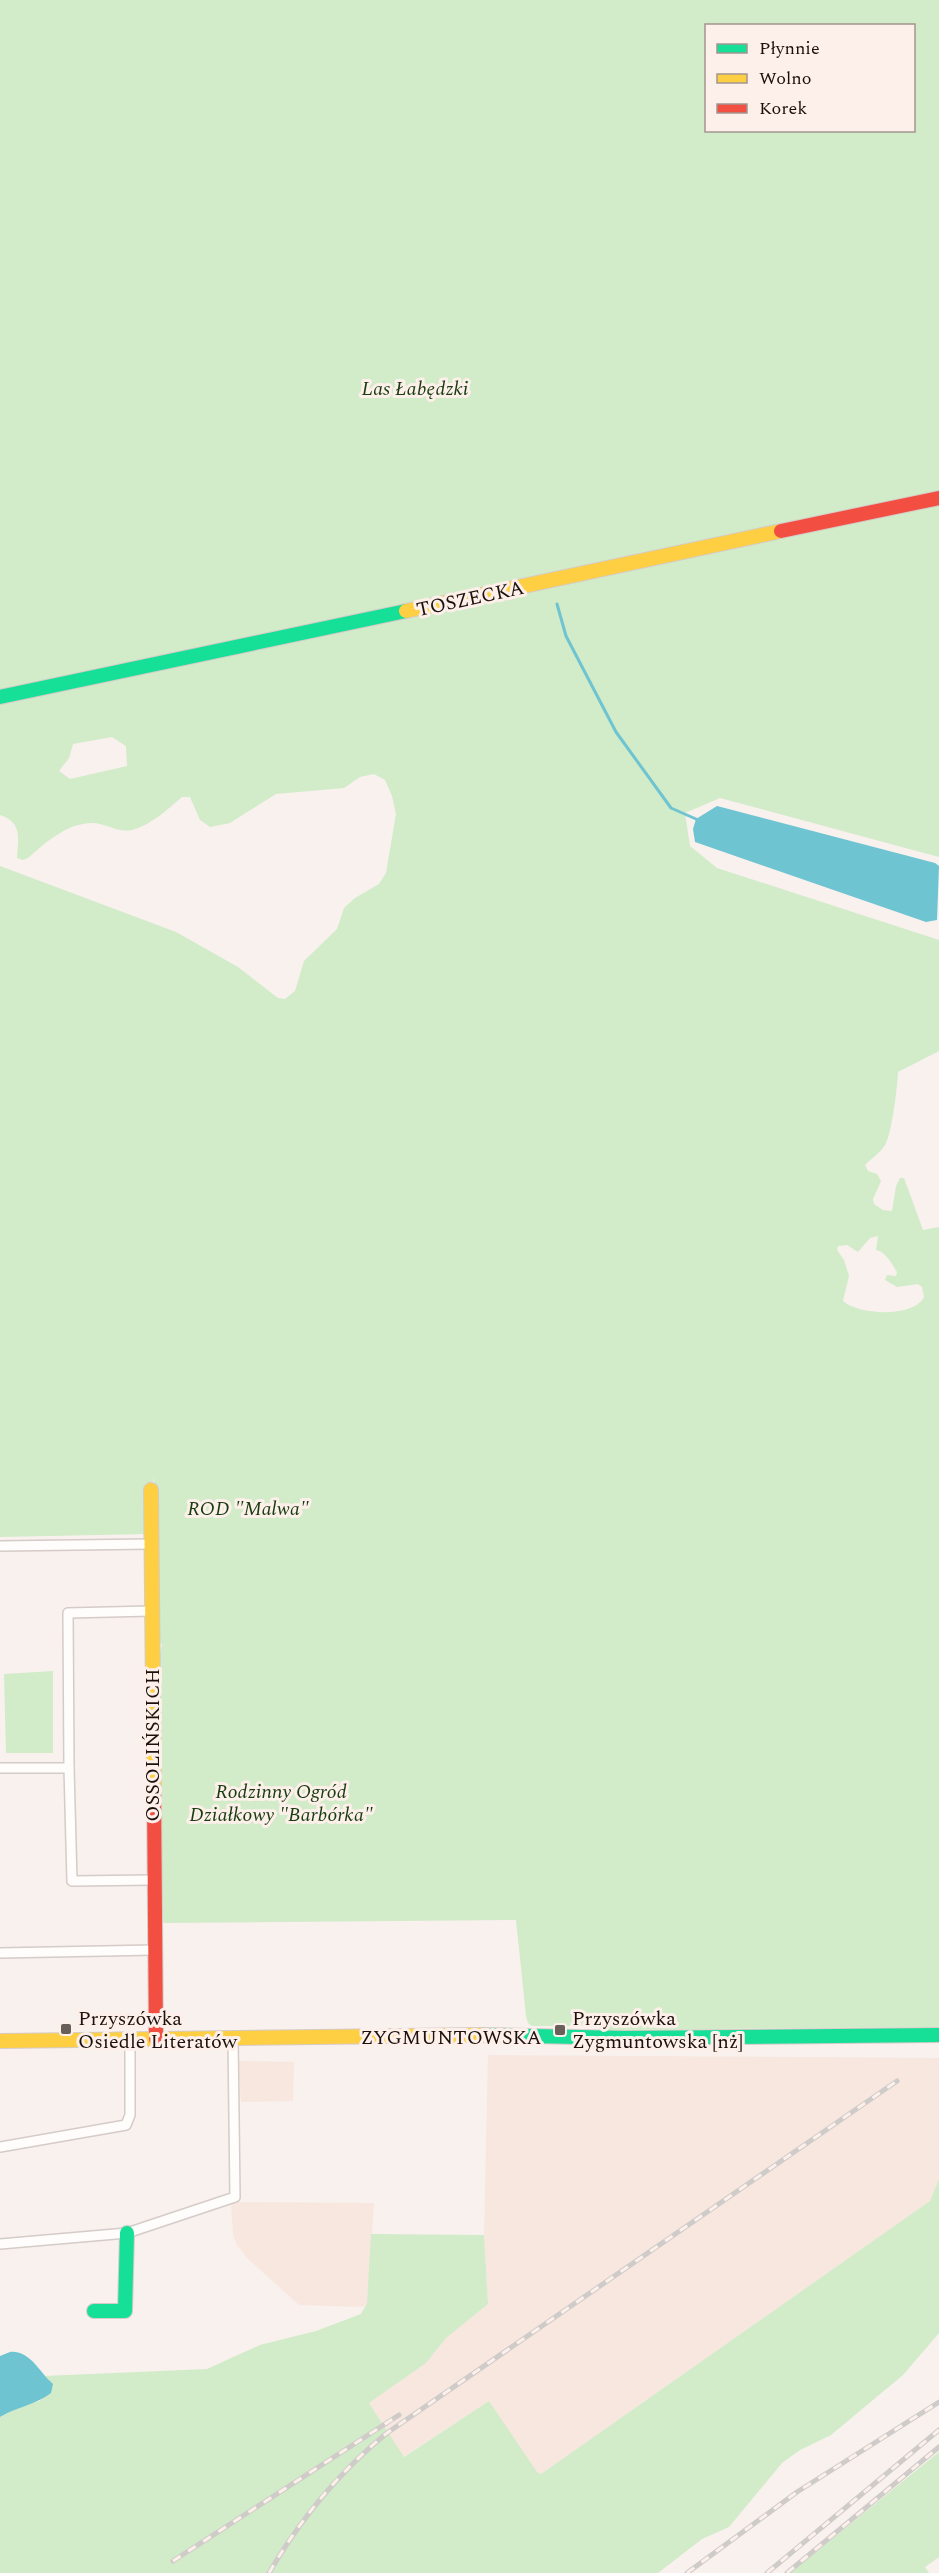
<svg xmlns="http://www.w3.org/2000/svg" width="939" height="2573" viewBox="0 0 939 2573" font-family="Spectral,serif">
<rect width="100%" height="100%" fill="#f8f1ee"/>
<g fill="#f7e7df">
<path d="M488 2055 939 2058V2179L930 2201 541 2474 537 2473 489 2401 403 2457 369 2403 426 2363 446 2338 488 2304 484 2235Z"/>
<path d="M238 2061 294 2062 293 2101 241 2102Z"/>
<path d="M241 2202 374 2203 367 2303 363 2307 299 2305 247 2258 237 2245 233 2235 231 2203Z"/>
</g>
<g fill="#d2ebc8" fill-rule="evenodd">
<path d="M0 0H939V857L720 798 685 813 690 846 717 868 939 940V1051L898 1072C897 1089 892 1133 885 1145 879 1154 872 1158 865 1165L868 1171 877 1174 881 1181 873 1199 874 1204 883 1210 892 1211 896 1186 900 1178H904L923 1230 939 1227V2027L609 2030 588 2026H532L528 2023 526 2016 516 1920 164 1923 161 1915 159 1655 162 1645 157 1639 154 1476 147 1534 0 1537V866L176 932 238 967 278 998 285 999 295 991 304 961 337 929 344 908 355 898 379 884 386 873 396 814 392 796 385 780 374 774 360 777 344 788 276 794 230 823 210 827 200 820 190 797H182C168 809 151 825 132 830 118 833 106 823 92 823 67 823 45 843 28 858L23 860 17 858C18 838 23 823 0 815ZM706 26H914V130H706ZM112 737 126 746 127 766 70 779 59 771 69 758 73 744ZM878 1236 876 1250C885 1251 892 1264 897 1272L896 1276 887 1275 885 1280 897 1287 918 1284 922 1287 924 1297C914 1318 858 1315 843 1301L849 1276 844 1260 837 1250 838 1246 847 1245 858 1252 870 1238Z"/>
<path d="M53 1671V1753H6L4 1674Z"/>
<path d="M939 2179V2333L903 2375 831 2435 800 2450 782 2463 729 2527 702 2539 658 2573H0V2417L28 2403 40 2401 53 2384 44 2376 207 2369 260 2345 316 2331 361 2314 367 2303 371 2234 484 2235 488 2304 446 2338 426 2363 369 2403 404 2457 489 2401 537 2472 541 2474 930 2201Z"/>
<path d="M939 2452V2557L925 2567 929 2573H790Z"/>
</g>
<g fill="#6ec4d1">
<path d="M717 806 935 863 939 866 937 920 926 922 695 842 693 829 696 819Z"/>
<path d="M10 2352C30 2350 39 2372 53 2384L51 2393C37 2404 17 2407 0 2417V2356Z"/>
</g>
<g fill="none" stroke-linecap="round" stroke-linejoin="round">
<path stroke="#6ec4d1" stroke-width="3" d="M557 604 566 636 616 732 671 808 696 819"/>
<defs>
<g id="street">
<path d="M0 1546 151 1544"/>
<path d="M0 1768H69L72 1881 153 1880"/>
<path d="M69 1768 68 1613 151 1611"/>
<path d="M0 1953 155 1950"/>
<path d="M0 2147 126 2125 130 2115V2040"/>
<path d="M0 2244 127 2233 235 2197 233 2038"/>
</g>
<g id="fast">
<path d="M0 697 406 611"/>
<path d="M483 2035 625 2038 939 2035"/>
<path d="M94 2311H125L127 2233"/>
</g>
<g id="slow">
<path d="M406 611 781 531"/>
<path d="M151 1490 154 1794"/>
<path d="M0 2041 483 2035"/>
</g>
<g id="jam">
<path d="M781 531 939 498"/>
<path d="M154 1794 156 2039"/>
</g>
</defs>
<use href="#street" stroke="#d5cbc7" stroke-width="12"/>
<use href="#fast" stroke="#d5cbc7" stroke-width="16"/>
<use href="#slow" stroke="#d5cbc7" stroke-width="16"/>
<use href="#jam" stroke="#d5cbc7" stroke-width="16"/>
<use href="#street" stroke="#fefdfc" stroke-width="9"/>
<use href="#fast" stroke="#16e098" stroke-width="14"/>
<use href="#slow" stroke="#ffcf43" stroke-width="14"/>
<use href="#jam" stroke="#f24e42" stroke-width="14"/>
<defs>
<g id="rail">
<path d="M173 2561 399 2415"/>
<path d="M269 2573C301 2518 338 2473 387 2433L897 2081"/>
<path d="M687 2573 797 2492 939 2402"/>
<path d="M767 2573 939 2430"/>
<path d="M787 2573 939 2447"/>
</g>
</defs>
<use href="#rail" stroke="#cecbc9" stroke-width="5"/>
<use href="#rail" stroke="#fdefe9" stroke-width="3" stroke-dasharray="9" stroke-linecap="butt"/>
</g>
<g fill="#685f5a" stroke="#fdefe9" stroke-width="2">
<rect x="60" y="2023" width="12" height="12" rx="3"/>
<rect x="554" y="2024" width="12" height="12" rx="3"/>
</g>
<g text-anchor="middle" stroke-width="6" stroke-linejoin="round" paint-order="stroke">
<g font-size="20" font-style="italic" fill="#163c0f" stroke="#fdefe9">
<text x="415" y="395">Las Łabędzki</text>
<text x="248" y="1515">ROD "Malwa"</text>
<text x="281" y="1798">Rodzinny Ogród<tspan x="281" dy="23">Działkowy "Barbórka"</tspan></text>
</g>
<g font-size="20" fill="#1b100b" stroke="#fdefe9">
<text transform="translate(470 598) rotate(-12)" y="7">TOSZECKA</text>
<text transform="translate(152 1745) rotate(-90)" y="7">OSSOLIŃSKICH</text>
<text x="451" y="2044">ZYGMUNTOWSKA</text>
</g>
<g font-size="20" fill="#1b100b" stroke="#fdefe9" text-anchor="start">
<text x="78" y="2025">Przyszówka<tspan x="78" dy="23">Osiedle Literatów</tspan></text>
<text x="572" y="2025">Przyszówka<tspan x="572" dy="23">Zygmuntowska [nż]</tspan></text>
</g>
</g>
<rect x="705" y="24" width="210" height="108" fill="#fdefe9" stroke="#a39690" stroke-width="1.5"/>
<rect x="717" y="44" width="30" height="9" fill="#16e098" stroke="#a39690" stroke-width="1.5"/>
<text x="759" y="54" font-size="18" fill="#1b100b">Płynnie</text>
<rect x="717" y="74" width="30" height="9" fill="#ffcf43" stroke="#a39690" stroke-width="1.5"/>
<text x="759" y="84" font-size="18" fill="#1b100b">Wolno</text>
<rect x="717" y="104" width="30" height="9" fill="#f24e42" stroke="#a39690" stroke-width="1.5"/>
<text x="759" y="114" font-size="18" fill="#1b100b">Korek</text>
</svg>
